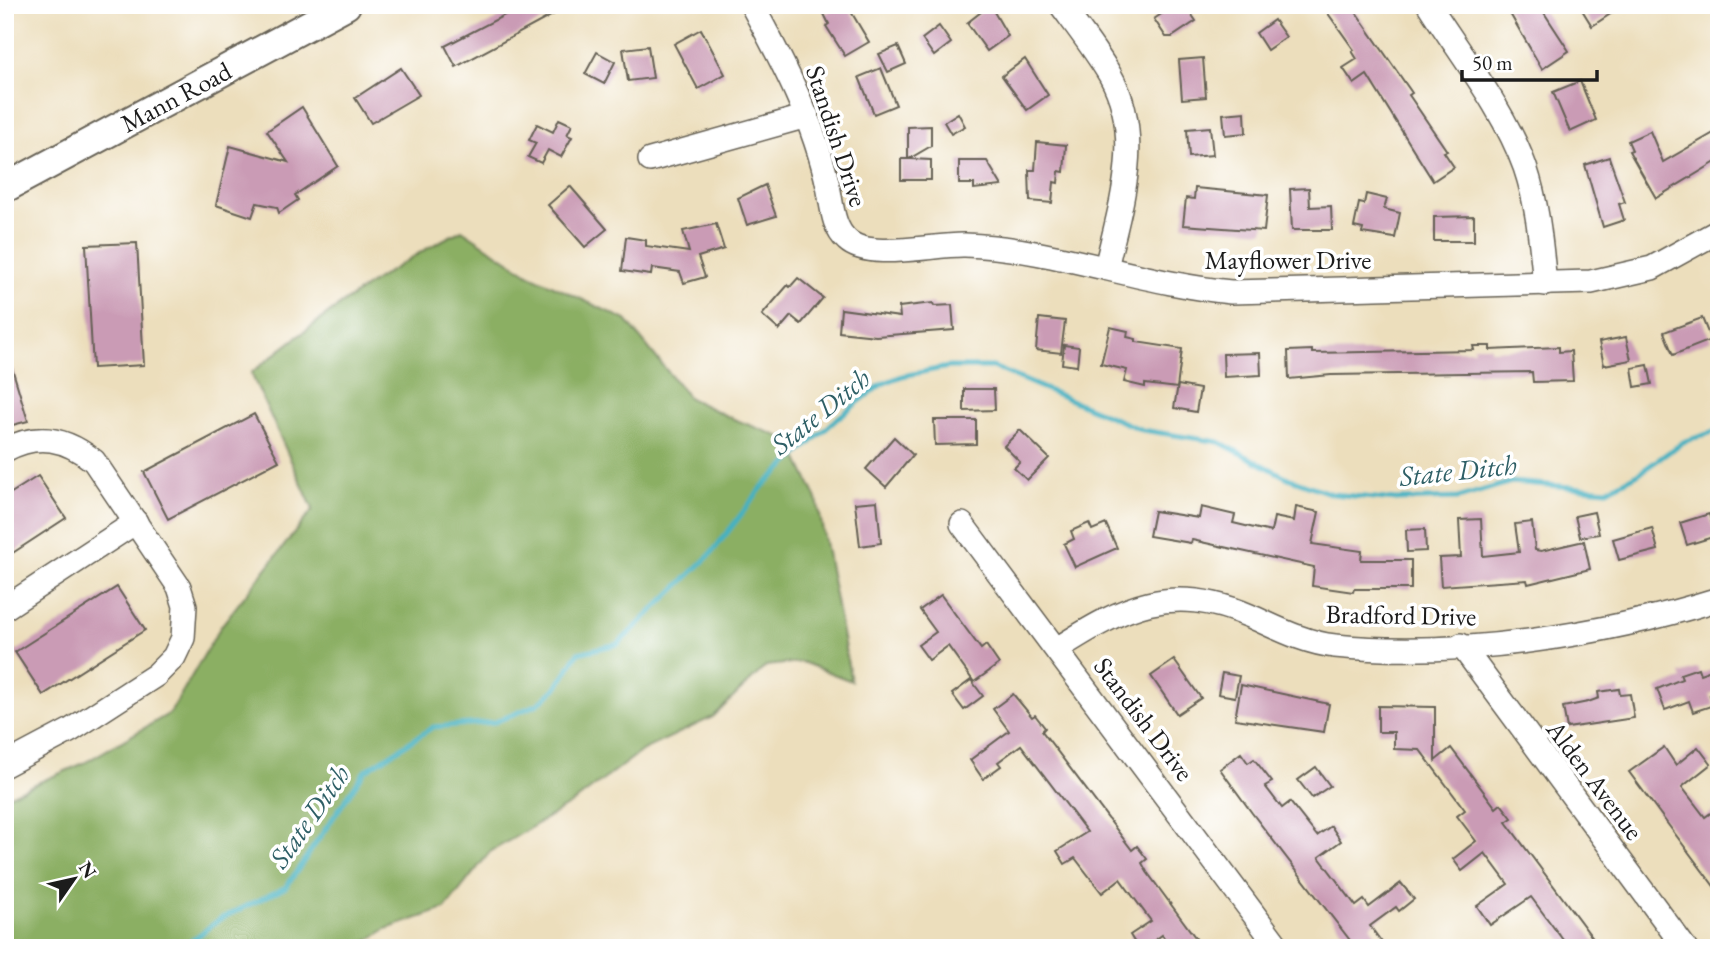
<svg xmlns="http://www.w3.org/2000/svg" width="1724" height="953" viewBox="0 0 1724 953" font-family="'EB Garamond',serif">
<rect width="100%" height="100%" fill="#fff"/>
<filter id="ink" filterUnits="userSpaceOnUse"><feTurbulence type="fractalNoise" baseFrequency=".0143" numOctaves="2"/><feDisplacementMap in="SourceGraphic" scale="14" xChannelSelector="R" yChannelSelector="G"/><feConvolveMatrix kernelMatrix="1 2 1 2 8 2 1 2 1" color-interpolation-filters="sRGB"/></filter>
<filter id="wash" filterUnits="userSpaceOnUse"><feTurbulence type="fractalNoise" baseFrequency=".00686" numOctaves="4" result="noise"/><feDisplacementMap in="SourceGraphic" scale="28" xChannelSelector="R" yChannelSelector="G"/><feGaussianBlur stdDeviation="1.57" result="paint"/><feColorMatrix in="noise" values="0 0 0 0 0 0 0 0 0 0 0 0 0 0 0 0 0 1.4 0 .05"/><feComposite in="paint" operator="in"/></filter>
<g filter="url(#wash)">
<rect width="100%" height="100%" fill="#ecdebc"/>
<path fill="#8baf64" stroke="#546640" stroke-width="2" d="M462 230 530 275 626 320 689 398 731 418 789 440 817 499 851 681 802 662 766 666 713 717 643 750 574 802 490 852 445 909 386 929 357 948H5V797L84 763 170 713 221 626 313 509 251 373C317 321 387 267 462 230Z"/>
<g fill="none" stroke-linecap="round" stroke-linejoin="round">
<path stroke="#44b1c1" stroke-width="5" d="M182 948 220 919 286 887 365 771 433 727 495 722 538 704 558 686 578 653 618 644 710 555 763 486 839 417 882 384 902 376 948 367H993L1142 430 1219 442 1288 478 1332 494 1396 500 1458 498 1511 482 1607 490 1638 474 1683 442 1719 430"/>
</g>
<g id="blocks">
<g fill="#ca9bb5">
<path d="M524 5H571L456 67 445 46Z"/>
<path d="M840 5H847L869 42 845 56 826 26 829 24 824 14Z"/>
<path d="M990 5 1008 36 987 51 967 23Z"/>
<path d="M1175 5H1185L1196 21 1172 37H1166L1154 19Z"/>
<path d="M1322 5H1351L1412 93 1409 95 1447 151 1444 152 1454 167 1433 181 1367 75 1354 84 1343 68 1357 59 1352 51 1354 50Z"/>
<path d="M1505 5H1539L1569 51 1542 69Z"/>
<path d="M1579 5H1624L1592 26Z"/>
<path d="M1274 20 1286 37 1267 50 1256 33Z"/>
<path d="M939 26 951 43 934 56 922 39Z"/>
<path d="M701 29 725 74 698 89 674 44Z"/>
<path d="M648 46 653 78 628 81 623 49Z"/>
<path d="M898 46 906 64 888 72 879 54Z"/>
<path d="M597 52 615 62 604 84 585 74Z"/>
<path d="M1203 58 1206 97 1182 99 1179 60Z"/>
<path d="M1025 59 1048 95 1027 110 1002 76Z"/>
<path d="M401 68 419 95 371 123 355 98Z"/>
<path d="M881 68 896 105 874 114 859 77Z"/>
<path d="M1580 81 1596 120 1570 132 1553 92Z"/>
<path d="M302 107 338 166 295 195 298 200 279 213 277 207 257 203 252 217 216 205 230 146 288 162 267 131Z"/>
<path d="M1245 112 1246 133 1225 135 1223 114Z"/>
<path d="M958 113 965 126 951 134 944 122Z"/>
<path d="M559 119 572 125 567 135 572 137 561 157 548 150 541 163 528 157 536 143 529 140 537 124 553 132Z"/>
<path d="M931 126V146L909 159 931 160V180H901V159H908V127Z"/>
<path d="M1210 127 1213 155 1189 157 1187 129Z"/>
<path d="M1719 130V160L1656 198 1629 151 1632 150 1628 141 1650 131 1663 162Z"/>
<path d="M1037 142 1066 145 1064 172 1059 171 1058 183 1054 182 1052 203 1030 201 1029 170H1035Z"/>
<path d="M1609 157 1625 202 1619 204 1624 220 1603 227 1585 165Z"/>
<path d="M959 161H987L1002 186 974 189V184H959Z"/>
<path d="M765 185 776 216 747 225 738 198Z"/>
<path d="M570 186 607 229 585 247 548 205Z"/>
<path d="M1195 188 1268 195 1264 231 1183 225 1186 198 1194 199Z"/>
<path d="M1309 188 1310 207 1331 206 1332 230H1292L1290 189Z"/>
<path d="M1366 194 1387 199 1384 209 1400 213 1395 238 1362 233 1363 229 1354 227 1359 203 1364 204Z"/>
<path d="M1474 216V241H1434V217Z"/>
<path d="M716 224 724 249 698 257 705 277 684 283 680 272 652 268 651 275 622 271 626 237 646 240V246L689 252 683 231Z"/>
<path d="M137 243 144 365 93 368 86 245Z"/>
<path d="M798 278 823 298 801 324 791 316 779 330 762 315 788 285 790 287Z"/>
<path d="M933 303 934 306 952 305 954 330 876 336 839 332 841 309 900 317 899 307Z"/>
<path d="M1039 318 1065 321 1061 353 1036 350Z"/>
<path d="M1702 318 1711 340 1673 355 1664 332Z"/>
<path d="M1110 327 1128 331 1127 337 1136 339V342L1182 349 1177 388 1145 384V387L1124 382 1127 370 1101 364Z"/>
<path d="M1626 337 1631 360 1604 365 1599 342Z"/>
<path d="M1064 345 1079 347 1077 366 1062 364Z"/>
<path d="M1473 346H1490V350L1559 347V352L1571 351 1573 381 1533 382 1532 372 1331 375 1289 379 1288 351 1312 350V353L1474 350Z"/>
<path d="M1260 353 1261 375 1224 377 1223 354Z"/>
<path d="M9 358 28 421 5 427V359Z"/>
<path d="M1648 365 1652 384 1635 387 1632 368Z"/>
<path d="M1178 385 1200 389 1196 412 1174 408Z"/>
<path d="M964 389H994L995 410 964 411Z"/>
<path d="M254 414 279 461 168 519 144 472Z"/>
<path d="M934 420H976V444L935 445Z"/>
<path d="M1020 430 1049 458 1027 480 1014 468 1020 462 1004 446Z"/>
<path d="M894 437 913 455 886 487 866 469Z"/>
<path d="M38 476 66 518 5 558V497Z"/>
<path d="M877 501 881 543 860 546 855 503Z"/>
<path d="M1201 507 1235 515 1233 523 1271 532 1274 517 1294 521 1296 507 1319 512 1312 544 1362 551 1361 560H1411V589H1354L1353 592 1312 586 1314 567 1192 540 1191 543 1149 536 1154 511 1199 518Z"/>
<path d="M1594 512 1599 534 1580 537 1575 516Z"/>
<path d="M1709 514 1716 536 1687 545 1680 523Z"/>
<path d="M1481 519 1483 556 1519 552 1515 524 1532 522 1535 550 1541 551 1584 541 1590 569 1528 584 1527 580 1441 586 1439 558 1461 557 1459 520Z"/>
<path d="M1089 523 1092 530 1106 524 1117 548 1075 567 1064 544 1074 539 1071 531Z"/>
<path d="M1652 528 1658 550 1619 560 1613 539Z"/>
<path d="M1425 529 1426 551 1407 552 1406 530Z"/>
<path d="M117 587 145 630 43 695 15 652Z"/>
<path d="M941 595 981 649 986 645 999 664 974 682 948 646 929 660 918 645 936 632 920 610Z"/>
<path d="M1174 660 1201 698 1177 714 1151 676Z"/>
<path d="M1698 668 1700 674 1711 670 1719 691 1710 695 1714 705 1693 712 1689 701 1665 710 1657 689 1682 679 1680 674Z"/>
<path d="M1222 673 1239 676 1235 697 1218 694Z"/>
<path d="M971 680 983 696 964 710 952 694Z"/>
<path d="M1241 685 1329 704 1324 732 1235 719Z"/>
<path d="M1619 689 1620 695 1630 694 1634 718 1567 728 1563 707 1588 702 1599 698 1598 692Z"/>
<path d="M1013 694 1032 717 1035 715 1045 728 1042 731 1132 850 1137 846 1147 859 1142 863 1147 872 1203 948H1172L1162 935 1144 948H1138L1130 935 1151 921 1120 879 1102 893 1075 858 1065 864 1057 851 1087 832 1021 745 998 762 1001 766 983 779 970 760 1009 731 993 709Z"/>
<path d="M1378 706 1435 707V761L1451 748 1496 808 1501 804 1512 818 1506 822 1600 948H1569L1531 897 1490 925 1477 906 1508 884 1485 853 1462 871 1453 859 1476 841 1457 816 1465 810 1420 750 1394 749V732H1378Z"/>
<path d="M1664 747 1676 765 1698 747 1711 764 1682 787 1705 817 1719 807V893L1629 772Z"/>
<path d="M1241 753 1248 763 1254 759 1272 782 1265 786 1282 808 1290 802 1317 836 1331 826 1341 841 1319 857 1356 906 1364 900 1369 907 1401 883 1414 899 1399 911 1396 907 1370 926 1386 948H1356L1252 813 1220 769Z"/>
<path d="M1316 767 1330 786 1312 798 1298 780Z"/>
</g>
</g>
</g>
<g filter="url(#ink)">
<use href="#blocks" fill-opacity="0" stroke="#656054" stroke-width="2"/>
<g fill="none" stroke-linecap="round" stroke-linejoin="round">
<defs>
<g id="minor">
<path d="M752 5C783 63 814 121 828 186 832 203 832 227 847 240 869 261 934 244 965 245 1056 248 1141 284 1231 292L1591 282 1652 268 1719 231"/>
<path d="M1061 5C1078 28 1096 51 1110 75 1145 136 1120 206 1106 268"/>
<path d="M1429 5C1462 57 1504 109 1525 167 1538 205 1541 244 1545 284"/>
<path d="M650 160 807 116"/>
<path d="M5 450C38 432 66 438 94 461L179 587 185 606 183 638 174 657 156 675 71 730 5 765"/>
<path d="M962 524 1279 948"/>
<path d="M5 608 136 522"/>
<path d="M1461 645 1685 948"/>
<path d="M1057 649C1124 606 1171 582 1250 616 1277 628 1305 643 1335 646 1459 658 1601 636 1719 599"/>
</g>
<path id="major" d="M5 188 346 5"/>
</defs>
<use href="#minor" stroke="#656054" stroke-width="26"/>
<use href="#major" stroke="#656054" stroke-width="32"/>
<use href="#minor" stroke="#fff" stroke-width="23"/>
<use href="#major" stroke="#fff" stroke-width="28"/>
</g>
</g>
<g text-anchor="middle" stroke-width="7" stroke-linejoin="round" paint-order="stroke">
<g font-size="26" fill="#1c1c1c" stroke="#fff">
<text transform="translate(176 97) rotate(-28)" y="9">Mann Road</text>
<text transform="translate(837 136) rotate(72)" y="9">Standish Drive</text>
<text x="1288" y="269">Mayflower Drive</text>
<text transform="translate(1401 615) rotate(1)" y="9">Bradford Drive</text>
<text transform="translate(1144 719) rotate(53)" y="9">Standish Drive</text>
<text transform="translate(1595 780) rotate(53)" y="9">Alden Avenue</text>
</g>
<g font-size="28" font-style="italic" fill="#2e5f66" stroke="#fff">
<text transform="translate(820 411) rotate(-39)" y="10">State Ditch</text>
<text transform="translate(1458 470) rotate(-6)" y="10">State Ditch</text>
<text transform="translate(309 816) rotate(-55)" y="10">State Ditch</text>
</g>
</g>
<rect width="1724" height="953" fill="none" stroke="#fff" stroke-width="28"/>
<g transform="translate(74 879) rotate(56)" stroke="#ffffff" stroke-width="5" paint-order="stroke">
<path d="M0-5L12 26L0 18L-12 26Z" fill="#1c1c1c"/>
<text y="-10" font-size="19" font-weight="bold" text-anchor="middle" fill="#1c1c1c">N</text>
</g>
<path d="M1462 70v10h135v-10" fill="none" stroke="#1c1c1c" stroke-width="3.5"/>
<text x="1472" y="70" font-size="21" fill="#1c1c1c" stroke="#ffffff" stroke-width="5" paint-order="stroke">50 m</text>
</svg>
